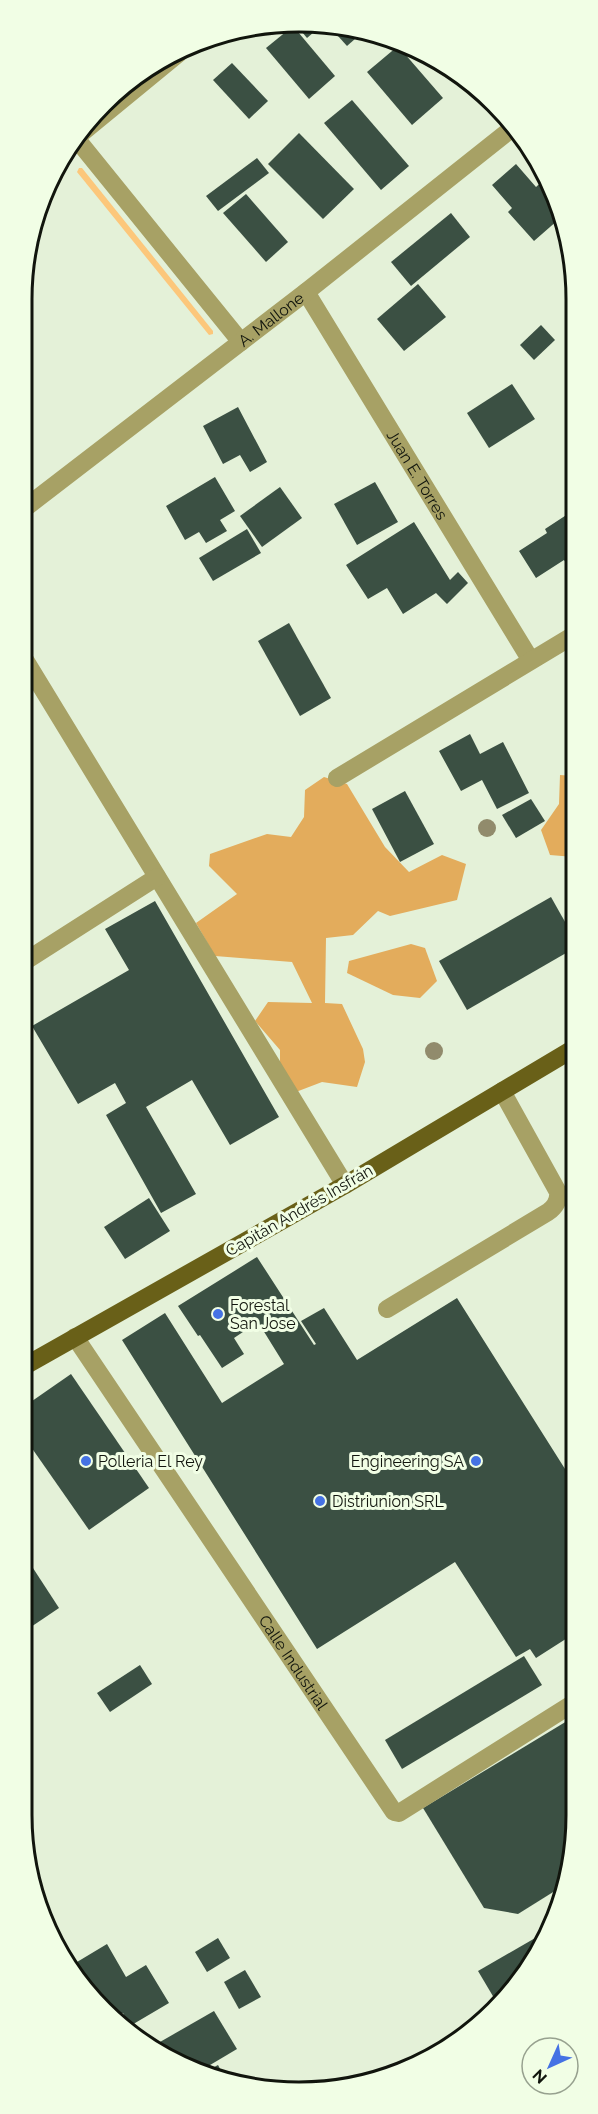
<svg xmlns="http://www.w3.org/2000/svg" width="598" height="2114" viewBox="0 0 598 2114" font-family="Raleway,sans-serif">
<rect width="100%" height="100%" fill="#e4f1d8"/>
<path fill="#fcc77b" d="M79 168H82L213 331V334L209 335 77 172Z"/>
<g fill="#e3ac5c">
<path d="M560 775 574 776V857L550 855 541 830 559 804Z"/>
<path d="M324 777 347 784 385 847 409 872 442 855 466 864 457 900 390 916 378 911 353 935 326 938 325 1003 342 1004 363 1049 365 1062 357 1087 322 1082 288 1095 280 1087V1050L255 1021 268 1002 312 1003 292 962 215 956 196 923 237 894 209 866 210 854 267 834 291 837 304 817 305 790Z"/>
<path d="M411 944 425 948 437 981 420 998 393 995 347 973 349 961Z"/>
</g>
<g fill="#3b5043">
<path d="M293 26 335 76 309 99 266 48Z"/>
<path d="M297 26H321L307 38Z"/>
<path d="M329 26H353L364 31 347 46Z"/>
<path d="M398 46 443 98 412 125 367 72Z"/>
<path d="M232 63 268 101 249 119 213 80Z"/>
<path d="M352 100 409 166 381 190 324 123Z"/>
<path d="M299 133 354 189 323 219 268 164Z"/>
<path d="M257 158 269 173 218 211 206 196Z"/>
<path d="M516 164 536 187 548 176 563 226 558 220 534 241 508 212 512 208 492 185Z"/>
<path d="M246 194 288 242 266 262 223 213Z"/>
<path d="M451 213 470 237 411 286 391 262Z"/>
<path d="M418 284 446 317 404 351 377 319Z"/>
<path d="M541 325 555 340 534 360 520 345Z"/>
<path d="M512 384 535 419 489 448 467 413Z"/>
<path d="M238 407 267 462 250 472 240 455 223 464 203 426Z"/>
<path d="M215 477 235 511 220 520 227 531 206 543 199 532 185 540 166 506Z"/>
<path d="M375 482 398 522 357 545 334 504Z"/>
<path d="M280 487 302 518 262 547 240 516Z"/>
<path d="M574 510V572L573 573 564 560 536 578 519 551 547 533 545 529Z"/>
<path d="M414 522 450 580 458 572 468 583 447 604 436 593 403 614 387 588 368 599 346 565Z"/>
<path d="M247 529 261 553 213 581 199 558Z"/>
<path d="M289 623 331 698 300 716 258 641Z"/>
<path d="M470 734 480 754 503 742 529 793 497 809 482 780 461 791 439 751Z"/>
<path d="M405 791 434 844 400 862 372 809Z"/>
<path d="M531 799 545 821 516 838 502 815Z"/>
<path d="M551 897 573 936V949L467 1010 439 961Z"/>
<path d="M155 901 279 1117 230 1145 192 1080 146 1107 196 1194 161 1213 106 1115 126 1103 115 1083 78 1104 32 1026 129 970 105 929Z"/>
<path d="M149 1198 170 1231 125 1259 104 1227Z"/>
<path d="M257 1257 314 1345 316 1344 301 1321 324 1308 357 1360 457 1298 572 1480V1635L536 1658 530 1649 516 1657 455 1562 317 1649 122 1340 165 1313 222 1403 284 1364 258 1322 234 1338 244 1354 222 1368 200 1335 198 1336 178 1306Z"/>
<path d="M71 1374 149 1488 89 1530 22 1434V1408Z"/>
<path d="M31 1565 59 1608 22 1633V1571Z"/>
<path d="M524 1656 542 1685 402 1769 385 1740Z"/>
<path d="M140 1665 152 1684 110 1712 97 1693Z"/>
<path d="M21 1687 32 1702 21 1710Z"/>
<path d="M572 1718V1869L566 1884 518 1914 484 1908 423 1808Z"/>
<path d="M21 1754 33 1773 21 1781Z"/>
<path d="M549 1930 540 1954 497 2003 478 1971Z"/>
<path d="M218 1938 230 1958 207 1972 195 1952Z"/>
<path d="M107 1944 126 1977 146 1965 169 2003 130 2026 123 2013 115 2018 90 1999 89 1997 95 1994 77 1962Z"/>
<path d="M245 1970 261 1997 239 2009 224 1982Z"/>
<path d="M214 2011 237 2049 200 2071 176 2064 153 2046Z"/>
<path d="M218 2065 225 2078 205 2072Z"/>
</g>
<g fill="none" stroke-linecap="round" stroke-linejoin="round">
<g stroke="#a7a165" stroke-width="18">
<path d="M75 137 241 342"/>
<path d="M67 145 179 53"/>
<path id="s1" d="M306 292 530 659"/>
<path id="s2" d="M25 508 306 292 515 126"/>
<path d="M25 660 345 1185"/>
<path d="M337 778 574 635"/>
<path d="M24 962 157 877"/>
<path d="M387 1309 548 1212C555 1207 559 1200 558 1192L502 1091"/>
<path id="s3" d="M75 1337 394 1812 399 1813 572 1704"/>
</g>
<path stroke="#696018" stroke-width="18" d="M23 1367 345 1185 573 1049"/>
</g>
<g fill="#918b6c">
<circle cx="487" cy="828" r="9"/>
<circle cx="434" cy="1051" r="9"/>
</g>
<g fill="#4572e4" stroke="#f1fee5" stroke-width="2">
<circle cx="218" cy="1314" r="6"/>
<circle cx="86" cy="1461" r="6"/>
<circle cx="476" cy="1461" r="6"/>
<circle cx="320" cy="1501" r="6"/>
</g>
<g text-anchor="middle" stroke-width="6" stroke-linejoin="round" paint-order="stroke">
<g font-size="16" fill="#11150d" stroke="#f1fee5">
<text dy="6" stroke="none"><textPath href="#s2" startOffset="310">A. Mallone</textPath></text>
<text dy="6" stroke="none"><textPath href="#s1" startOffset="214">Juan E. Torres</textPath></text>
<text transform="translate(299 1210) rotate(-30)" y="6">Capitán Andrés Insfrán</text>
<text dy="6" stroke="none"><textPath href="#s3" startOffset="392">Calle Industrial</textPath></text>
</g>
<g font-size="16" fill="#11150d" stroke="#f1fee5" text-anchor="start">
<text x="230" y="1311">Forestal<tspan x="230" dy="18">San Jose</tspan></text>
<text x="98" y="1467">Polleria El Rey</text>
<text x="464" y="1467" text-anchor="end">Engineering SA</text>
<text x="332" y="1507">Distriunion SRL</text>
</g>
</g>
<path d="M0 0H598V2114H0ZM299 32H299A267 267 0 0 1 566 299V1815A267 267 0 0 1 299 2082H299A267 267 0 0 1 32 1815V299A267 267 0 0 1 299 32Z" fill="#f1fee5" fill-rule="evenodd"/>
<path fill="none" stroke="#11150d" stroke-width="3" d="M299 32H299A267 267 0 0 1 566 299V1815A267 267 0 0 1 299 2082H299A267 267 0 0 1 32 1815V299A267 267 0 0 1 299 32Z"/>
<g transform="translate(550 2066) rotate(225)"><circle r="28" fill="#f1fee5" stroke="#97a18f" stroke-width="1.5"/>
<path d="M0-4.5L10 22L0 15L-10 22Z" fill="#4572e4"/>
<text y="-9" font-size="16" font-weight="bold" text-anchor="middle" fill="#11150d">N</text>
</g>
</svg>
